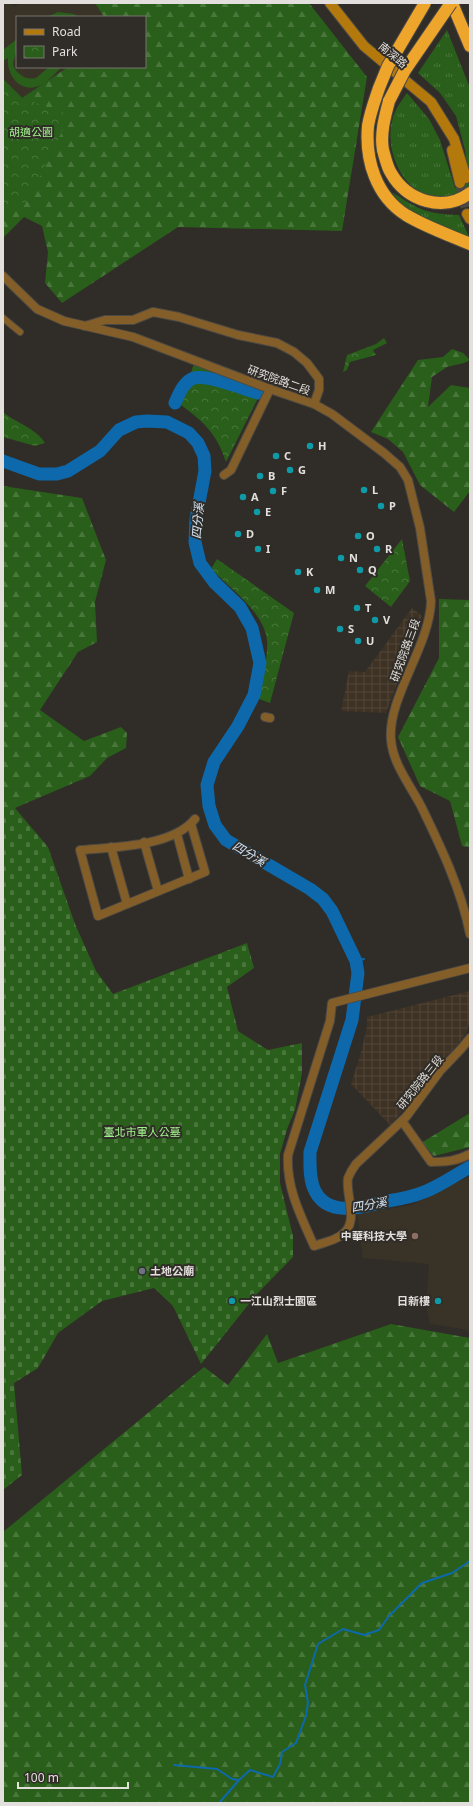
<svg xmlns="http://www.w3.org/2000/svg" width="473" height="1806" viewBox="0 0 473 1806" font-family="'Noto Sans','Noto Sans TC',sans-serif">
<defs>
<pattern id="industrial-grid" width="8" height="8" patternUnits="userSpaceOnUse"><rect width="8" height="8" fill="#3d3223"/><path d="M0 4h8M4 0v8" fill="none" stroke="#504638"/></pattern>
<pattern id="grass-tufts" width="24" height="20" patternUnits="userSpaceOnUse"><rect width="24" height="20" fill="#295f1a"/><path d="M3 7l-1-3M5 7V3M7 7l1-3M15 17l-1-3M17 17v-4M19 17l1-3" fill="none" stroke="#48763b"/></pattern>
<pattern id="forest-firs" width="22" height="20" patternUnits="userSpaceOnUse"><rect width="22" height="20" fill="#295f1a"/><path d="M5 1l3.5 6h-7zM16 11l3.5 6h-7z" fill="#48763b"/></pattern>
<pattern id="cemetery-stones" width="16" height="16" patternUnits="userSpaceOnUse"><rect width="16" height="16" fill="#295f1a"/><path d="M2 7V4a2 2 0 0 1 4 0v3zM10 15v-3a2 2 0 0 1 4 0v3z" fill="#48763b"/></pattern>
<pattern id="park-crowns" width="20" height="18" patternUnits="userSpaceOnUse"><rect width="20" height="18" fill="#295f1a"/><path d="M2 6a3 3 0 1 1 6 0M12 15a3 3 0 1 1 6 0" fill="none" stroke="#48763b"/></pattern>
</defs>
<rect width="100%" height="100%" fill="#302c27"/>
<g fill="#393227">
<path d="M3 3H11L14 7 20 3H95L104 17H17V67H68L22 98 3 79Z"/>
<path d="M470 1176V1332L463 1329 430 1324 426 1304 429 1264 363 1258 357 1214 412 1205Z"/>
</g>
<g fill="url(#industrial-grid)">
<path d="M412 608 422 616 386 713 341 711 349 671 365 672Z"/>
<path d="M470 991V1020L467 1031 456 1047 435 1068 407 1106 390 1125 351 1084 362 1049 367 1026V1017Z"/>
</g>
<g fill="url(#grass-tufts)">
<path d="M447 30 470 88V188C464 191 457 196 451 198 441 201 433 198 424 194 394 181 381 134 398 106 401 101 404 97 407 93L429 119 440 140 455 188 469 181 465 150 456 116 440 93 418 73Z"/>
<path d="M392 192C419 210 427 214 459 215L470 239C442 227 409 218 392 192Z"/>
</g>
<g fill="url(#forest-firs)">
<path d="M95 3H309L367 77 342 231 178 227 62 303 45 283 48 252 42 226 24 217 3 238V79L22 98 68 67H145V17H104Z"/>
<path d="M452 349 463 353 470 360 464 363 447 367 432 377 428 407 451 385 470 388V491L454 512 420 485 403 452 388 439 371 432 418 360 443 357Z"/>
<path d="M3 486 82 498 106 560 95 602 97 642 78 652 40 710 84 741 121 727 127 733 126 748 107 758 90 776 15 808H3Z"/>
<path d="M439 599 470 600V847L462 846 450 801 420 786 398 737 439 658Z"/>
<path d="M470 1113V1147L434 1156 421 1143Z"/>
<path d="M391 1324 470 1338V1803H3V1532L204 1367 228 1385 267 1334 278 1363Z"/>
</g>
<path fill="url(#cemetery-stones)" d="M3 808H15L48 847 75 924 96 971 113 994 247 943 254 968 227 987 238 1031 268 1050 302 1043V1073L295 1110 287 1129 280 1154V1183L293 1236V1257L256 1295 201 1364 173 1306 154 1288 102 1301 58 1333 38 1368 14 1383 22 1475 3 1490Z"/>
<g fill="url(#park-crowns)">
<path d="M3 79 22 98 70 115 28 201 3 208Z"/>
<path d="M384 338 387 343 373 350 376 355 350 362 347 370 343 372 347 355 376 344Z"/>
<path d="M194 363 262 390 226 462C217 434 204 422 181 405Z"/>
<path d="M3 412C16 423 36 428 45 443L35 446 3 437Z"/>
<path d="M402 539 410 581 391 607 365 586Z"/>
<path d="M217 559 294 613 270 703 259 699C262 681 268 660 267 641 265 613 230 588 211 569Z"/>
</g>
<g fill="#295f1a">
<path d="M58 12 74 14 78 17H47Z"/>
<path d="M17 39C17 42 18 46 17 49 15 60 8 65 21 75 26 79 30 79 36 78L49 67H62C56 72 48 82 41 85 21 95 6 75 8 58L3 61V50Z"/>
</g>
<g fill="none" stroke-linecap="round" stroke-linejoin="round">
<g stroke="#0d69ab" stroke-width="2">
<path d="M356 961 364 959"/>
<path d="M174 1765 217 1769 232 1779 239 1780"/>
<path d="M219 1803 239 1780 250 1770 273 1777 280 1764 282 1752 296 1743 306 1716 308 1703 305 1685 318 1644 343 1629 364 1635 379 1630 389 1616 422 1583 452 1573 470 1561"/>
</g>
<g stroke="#0d69ab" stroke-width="13">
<path d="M175 403C179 394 184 381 194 378 206 374 244 389 258 393"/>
<path d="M3 461 39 474H57L68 471 100 451 119 430 136 422 147 421 167 422 189 433 198 443 204 456 205 471 196 519 195 542 200 563 214 582 240 607 252 628 260 663 254 695 238 726 214 762 207 785 209 806 215 825 226 840 310 889 323 899 332 911 356 961 358 973 352 1020 310 1152C310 1164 309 1180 315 1191 329 1219 366 1206 388 1201 400 1199 412 1197 424 1192 440 1186 455 1175 470 1167"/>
</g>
<path stroke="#4b4742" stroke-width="10" stroke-dasharray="10 5" stroke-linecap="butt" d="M460 183 467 214"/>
<defs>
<path id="pedestrian" d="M3 318 20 332"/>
<g id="minor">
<path d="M3 276 37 309 64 321 133 337 270 389 314 404 332 414 384 453 400 467 408 480 420 528 431 601C430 646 387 698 391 740 393 764 410 785 421 806 441 847 461 889 470 934"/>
<path d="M85 326 105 320H133L153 312 179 317 238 335 277 343 294 352 307 363 319 379V390L314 404"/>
<path d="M224 475 231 470 270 389"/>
<path d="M265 717 270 718"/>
<path d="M191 824 205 872 98 916 80 850C114 847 172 847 195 819"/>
<path d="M177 834 189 879"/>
<path d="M144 842 158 891"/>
<path d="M111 847 127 904"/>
<path d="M470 968 332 1003 330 1021 288 1155C286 1188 301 1216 314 1246 322 1243 333 1241 340 1236 361 1224 345 1196 348 1178 350 1173 353 1168 356 1164L406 1117 440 1071 461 1049 470 1038"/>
<path d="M402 1121 431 1162C445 1162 457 1161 470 1154"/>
</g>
<g id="secondary">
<path d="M330 3 364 46 431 102 454 139 466 178"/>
<path d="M452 150 460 183"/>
<path d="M467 214 470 219"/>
</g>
<g id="motorway">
<path d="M452 3 470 46"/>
<path d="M379 88C375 100 370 113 368 126 365 160 376 196 406 215 426 227 449 235 470 244"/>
<path d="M389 101C385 116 380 134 383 150 385 157 387 167 391 173 407 201 443 213 470 193"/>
</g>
</defs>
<use href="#pedestrian" stroke="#4c4944" stroke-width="8"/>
<use href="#minor" stroke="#4c4944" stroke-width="10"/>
<use href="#secondary" stroke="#4c4944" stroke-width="12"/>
<use href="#motorway" stroke="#4c4944" stroke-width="14"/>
<use href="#pedestrian" stroke="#835e28" stroke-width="6"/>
<use href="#minor" stroke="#835e28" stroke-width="8"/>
<use href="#secondary" stroke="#b4790c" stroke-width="10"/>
<use href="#motorway" stroke="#eea52c" stroke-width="12"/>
<defs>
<g id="motorway-bridge">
<path d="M379 88 388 66 425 3"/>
<path d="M389 101 405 70 451 3"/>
</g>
</defs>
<use href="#motorway-bridge" stroke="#4c4944" stroke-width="14" stroke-linecap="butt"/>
<use href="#motorway-bridge" stroke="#eea52c" stroke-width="12"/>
</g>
<g fill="#0f9aa8" stroke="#302c27" stroke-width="1.5">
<circle cx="310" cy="446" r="4"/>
<circle cx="276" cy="456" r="4"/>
<circle cx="290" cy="470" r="4"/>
<circle cx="260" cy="476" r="4"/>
<circle cx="364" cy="490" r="4"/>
<circle cx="273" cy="491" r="4"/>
<circle cx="243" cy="497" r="4"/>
<circle cx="381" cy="506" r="4"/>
<circle cx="257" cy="512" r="4"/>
<circle cx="238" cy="534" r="4"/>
<circle cx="358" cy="536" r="4"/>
<circle cx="258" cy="549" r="4"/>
<circle cx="377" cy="549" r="4"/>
<circle cx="341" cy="558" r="4"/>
<circle cx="360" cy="570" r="4"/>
<circle cx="298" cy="572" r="4"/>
<circle cx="317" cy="590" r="4"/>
<circle cx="357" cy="608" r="4"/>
<circle cx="375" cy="620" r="4"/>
<circle cx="340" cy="629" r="4"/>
<circle cx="358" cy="641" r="4"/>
<circle cx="232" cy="1301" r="4"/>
<circle cx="438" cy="1301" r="4"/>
</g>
<circle fill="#8d6e63" stroke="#302c27" stroke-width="1.5" cx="415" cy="1236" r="4"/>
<circle fill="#6b7280" stroke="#302c27" stroke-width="1.5" cx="142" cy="1271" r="4"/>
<g text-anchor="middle" stroke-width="4" stroke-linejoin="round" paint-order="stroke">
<g font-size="11" fill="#e2dfdc" stroke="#302c27">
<text transform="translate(393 55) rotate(40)" y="4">南深路</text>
<text transform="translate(279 380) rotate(20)" y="4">研究院路二段</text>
<text transform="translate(405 650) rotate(-70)" y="4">研究院路三段</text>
<text transform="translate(420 1082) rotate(-51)" y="4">研究院路三段</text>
</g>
<g font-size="11" fill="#a1f48c" stroke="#302c27">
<text x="31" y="136">胡適公園</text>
<text x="142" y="1136">臺北市軍人公墓</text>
</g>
<g font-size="11" font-weight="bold" fill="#e2dfdc" stroke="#302c27" text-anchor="start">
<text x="318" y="450">H</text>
<text x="284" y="460">C</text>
<text x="298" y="474">G</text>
<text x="268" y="480">B</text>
<text x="372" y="494">L</text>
<text x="281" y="495">F</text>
<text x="251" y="501">A</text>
<text x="389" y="510">P</text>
<text x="265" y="516">E</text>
<text x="246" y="538">D</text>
<text x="366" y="540">O</text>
<text x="266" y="553">I</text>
<text x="385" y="553">R</text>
<text x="349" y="562">N</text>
<text x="368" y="574">Q</text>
<text x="306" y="576">K</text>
<text x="325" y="594">M</text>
<text x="365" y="612">T</text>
<text x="383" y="624">V</text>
<text x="348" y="633">S</text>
<text x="366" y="645">U</text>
<text x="407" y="1240" text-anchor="end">中華科技大學</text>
<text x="150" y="1275">土地公廟</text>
<text x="240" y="1305">一江山烈士園區</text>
<text x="430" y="1305" text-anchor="end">日新樓</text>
</g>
<g font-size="12" font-style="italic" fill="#d3e6f8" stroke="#302c27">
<text transform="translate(198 521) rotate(-85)" y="4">四分溪</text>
<text transform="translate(249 854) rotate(31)" y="4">四分溪</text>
<text transform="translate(369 1205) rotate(-10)" y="4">四分溪</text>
</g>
</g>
<rect width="473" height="1806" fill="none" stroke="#e2dfdc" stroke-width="8"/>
<rect x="16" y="16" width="130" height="52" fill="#302c27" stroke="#77746f"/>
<rect x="24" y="29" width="20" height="6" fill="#b4790c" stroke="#77746f"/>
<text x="52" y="36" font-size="12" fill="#e2dfdc">Road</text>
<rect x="24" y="46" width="20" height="12" fill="url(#park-crowns)" stroke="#77746f"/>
<text x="52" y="56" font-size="12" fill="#e2dfdc">Park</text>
<path d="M18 1782v6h110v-6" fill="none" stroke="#e2dfdc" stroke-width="2"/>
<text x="24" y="1782" font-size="12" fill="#e2dfdc" stroke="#302c27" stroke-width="3" paint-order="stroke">100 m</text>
</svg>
